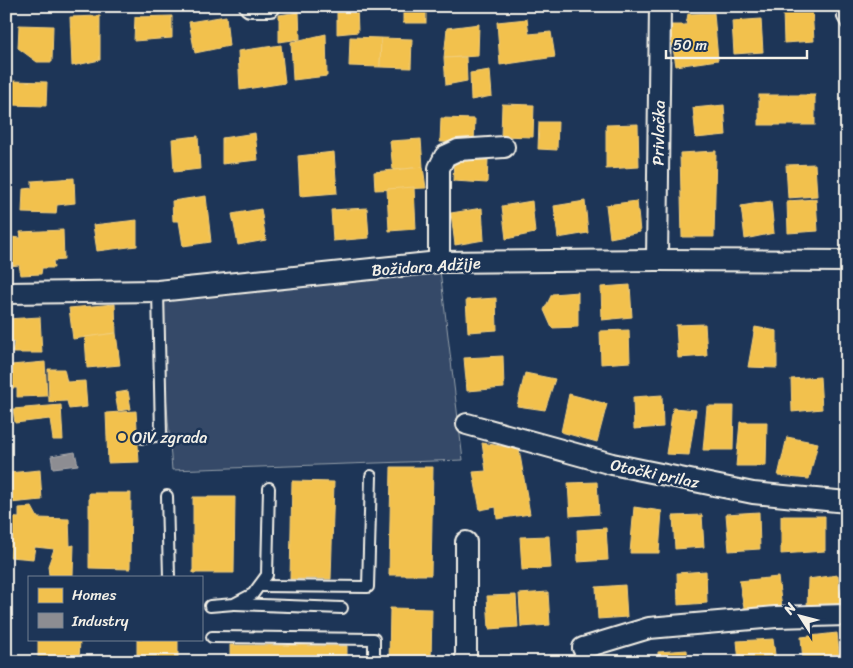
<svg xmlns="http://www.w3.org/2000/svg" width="853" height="668" viewBox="0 0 853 668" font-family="Sriracha,sans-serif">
<rect width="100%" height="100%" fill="#1d3557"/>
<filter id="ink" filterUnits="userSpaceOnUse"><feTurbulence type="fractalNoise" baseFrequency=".02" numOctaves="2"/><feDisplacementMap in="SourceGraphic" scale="10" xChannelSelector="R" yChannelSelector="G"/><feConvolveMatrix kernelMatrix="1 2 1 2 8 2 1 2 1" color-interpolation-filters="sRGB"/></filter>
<g filter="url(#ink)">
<path fill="#354a67" stroke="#949ea8" d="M439 262 463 460 172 470 158 291Z"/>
<g fill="#f2c14e" stroke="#f3cf7c">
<path d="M357 6 358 32 337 34V7Z"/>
<rect x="403" y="6" width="23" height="17"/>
<path d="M812 9 814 41 784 43 783 11Z"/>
<path d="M299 12 300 39 279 42V15Z"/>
<path d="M714 13 718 60 676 66 669 25H686L688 14Z"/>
<path d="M100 16V60L72 66 70 17Z"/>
<path d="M172 16V38L134 41 135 17Z"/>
<path d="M226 16 229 46 195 53 189 22Z"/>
<path d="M527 19 529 34 551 32 555 57 500 65 497 22Z"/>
<path d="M761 19 763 52 734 54 732 21Z"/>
<path d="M479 24 478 56 444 58 447 28Z"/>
<path d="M19 25 53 26 52 62H37L18 48Z"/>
<path d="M326 34 327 76 293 80 291 42Z"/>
<path d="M350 37 381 38 380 67 349 66Z"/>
<path d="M381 38 412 39 411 68 380 67Z"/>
<path d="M281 45 285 83 240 90 238 51Z"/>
<path d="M466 57 467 81 446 85 444 58Z"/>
<path d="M490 70 492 96 471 100 470 73Z"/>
<path d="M12 81 47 82 46 106 11 105Z"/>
<rect x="759" y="95" width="56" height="30"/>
<path d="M502 104 534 105 533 137 501 136Z"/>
<path d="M724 105 726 135 696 138 693 108Z"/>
<path d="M441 118 475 119 474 143 440 142Z"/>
<path d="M539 122H558L557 150 538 149Z"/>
<path d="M638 124 639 167 606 169V125Z"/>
<path d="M255 133 258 160 222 164V138Z"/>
<path d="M198 136 200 169 174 172 172 139Z"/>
<path d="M421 139 423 167 393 170 390 141Z"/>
<path d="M716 151 714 237H682L680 153Z"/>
<path d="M334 152 337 193 300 196 298 156Z"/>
<path d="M454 158 488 159 487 183 453 181Z"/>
<path d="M815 164 817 196 788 198 786 165Z"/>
<path d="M423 167 426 188 375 190 374 172Z"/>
<path d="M74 178 75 203 57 205 56 214 22 213 23 189 32 188V181Z"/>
<path d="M414 187 416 229 389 231 387 189Z"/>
<path d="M206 196 211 242 183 246 179 221H173L172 201Z"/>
<path d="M816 199 818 231 788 233 787 201Z"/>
<path d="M532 201 535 233 506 239 502 206Z"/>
<path d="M585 201 588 233 558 238 554 206Z"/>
<path d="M637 201 640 232 610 238 606 205Z"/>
<path d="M771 201 774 233 745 239 741 206Z"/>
<path d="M367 208 369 238 333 241 331 210Z"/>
<path d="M482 208 484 240 455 245 451 213Z"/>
<path d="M261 209 266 240 238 245 232 214Z"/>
<path d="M137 220V246L97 251 93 225Z"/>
<path d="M63 230 64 260 53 261 54 268H42L41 274 21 275 19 265 9 266 10 237 21 238 20 232Z"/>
<path d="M630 285 632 317 602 320 601 287Z"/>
<path d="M578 292V327L552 328 544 310 552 294Z"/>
<path d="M496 298 497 330 468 332 466 300Z"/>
<path d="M115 304 116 333 73 339 69 308Z"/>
<path d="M40 317 42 353H12L14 342 6 343V319Z"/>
<path d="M705 324 707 356 678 358 676 325Z"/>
<path d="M755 327 777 331V368L748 367Z"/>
<path d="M629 330 630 362 601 364 600 331Z"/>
<path d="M116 333 120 365 87 368 85 337Z"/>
<path d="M503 356 504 388 467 391 464 358Z"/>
<path d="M45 362 47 396 17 397V388H11V365Z"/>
<path d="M48 369H64L67 382 85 381 87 407 69 409 67 401 49 402Z"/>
<path d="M525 373 555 379 545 410 517 406Z"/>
<path d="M820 377 822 409 792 412 791 379Z"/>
<path d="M128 391 131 409 118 411 115 393Z"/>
<path d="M569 394 607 404 597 442 561 432Z"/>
<path d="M662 395 663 427 634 429 633 397Z"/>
<path d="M61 405 63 440H53L50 419 15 423 13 409Z"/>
<path d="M707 406H734L733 450H703Z"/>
<path d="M673 408 696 410 689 455 666 454Z"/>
<path d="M136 411 139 462 108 463 106 413Z"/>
<path d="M740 422H767L766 466H736Z"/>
<path d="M787 437 818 443 809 479 778 476Z"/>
<path d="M482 443 519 449 530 514 497 519 496 507 480 510 473 472 486 471Z"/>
<path d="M391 467H433L431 575H389Z"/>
<path d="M40 470 42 500 10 503 8 473Z"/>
<path d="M292 481 334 482 331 579H290Z"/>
<path d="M597 482 599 514 570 516 568 483Z"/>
<path d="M89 493H131L130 569 89 568Z"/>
<path d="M193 497H235L234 573H193Z"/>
<path d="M32 507 38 518 69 519 70 546 74 545 73 575H49L48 566 54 549 35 547 33 559 10 557 11 537H6V517L19 518V508Z"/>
<path d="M634 507 662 511 659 553H630Z"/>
<path d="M759 512 760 549 729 551 726 514Z"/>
<path d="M702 515 704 547 675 549 673 516Z"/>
<path d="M781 516H825V551L781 554Z"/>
<path d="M606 528 608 560 578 562 577 530Z"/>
<path d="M549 536 551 568 522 570 520 537Z"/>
<path d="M706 571 707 603 678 605 677 573Z"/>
<path d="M838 575 842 606 807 608 808 579Z"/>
<path d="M778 577 782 608 745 612 739 581Z"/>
<path d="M625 585 627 617 598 619 596 587Z"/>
<path d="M548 592 550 625 521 627 519 594Z"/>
<path d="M516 595 518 627 489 629 487 596Z"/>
<path d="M390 608 432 609 431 662H389Z"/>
<path d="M837 633 840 662H803L801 637Z"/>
<path d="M38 639H80L79 662H38Z"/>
<rect x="137" y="639" width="41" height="23"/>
<path d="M773 639 776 662H739L737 641Z"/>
<path d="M230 645 347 646V662H230Z"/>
<path d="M687 650 688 662H658V652Z"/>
</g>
<path fill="#8d8d92" stroke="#acabac" d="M75 452 78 465 53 468 51 456Z"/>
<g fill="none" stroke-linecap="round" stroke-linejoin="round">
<defs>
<g id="service">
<path d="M843 6V17L847 24"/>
<path d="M143 438 161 435 158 291"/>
<path d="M167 496 169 577"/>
<path d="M260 586 368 587 371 476"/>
<path d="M235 604 342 608"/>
<path d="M210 606 234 604 253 594 267 575 269 488"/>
<path d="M212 637 374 639V662"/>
</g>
<g id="minor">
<path d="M250 6H270"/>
<path d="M657 260 660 6"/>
<path d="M439 262V168L445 156 458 150 504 147"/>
<path d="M6 293 158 291 439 262 657 260 847 261"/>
<path d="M467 424 612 464 753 493 847 502"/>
<path d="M583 648 649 628 776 617 847 615"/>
<path d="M466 662V542"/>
</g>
</defs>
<use href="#service" stroke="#f4f1e8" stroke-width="14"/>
<use href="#minor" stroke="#f4f1e8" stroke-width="24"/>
<use href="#service" stroke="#1d3557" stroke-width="10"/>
<use href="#minor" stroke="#1d3557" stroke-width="20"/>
</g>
</g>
<circle fill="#ffd166" stroke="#1d3557" stroke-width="2" cx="122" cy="437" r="5"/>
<g text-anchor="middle" stroke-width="5" stroke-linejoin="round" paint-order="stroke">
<g font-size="16" fill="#f4f1e8" stroke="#1d3557">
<text transform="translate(658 133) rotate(-89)" y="6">Privlačka</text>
<text transform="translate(426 266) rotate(-4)" y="6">Božidara Adžije</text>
<text transform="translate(655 473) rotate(12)" y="6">Otočki prilaz</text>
</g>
<g font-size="16" fill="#f4f1e8" stroke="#1d3557" text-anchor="start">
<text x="132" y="443">OiV zgrada</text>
</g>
</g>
<rect width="853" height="668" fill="none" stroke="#1d3557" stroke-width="25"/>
<rect x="12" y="12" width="828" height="643" fill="none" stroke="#f4f1e8" stroke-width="2" filter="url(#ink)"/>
<rect x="28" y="576" width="175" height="65" fill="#1d3557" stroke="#738091"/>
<rect x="38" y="588" width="25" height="15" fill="#f2c14e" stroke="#738091"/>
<text x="72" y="600" font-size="15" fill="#f4f1e8">Homes</text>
<rect x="38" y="613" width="25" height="15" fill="#8d8d92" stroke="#738091"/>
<text x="72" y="626" font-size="15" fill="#f4f1e8">Industry</text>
<g transform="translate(800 616) rotate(306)" stroke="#1d3557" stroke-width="4" paint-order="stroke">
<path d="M0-4L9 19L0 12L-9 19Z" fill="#f4f1e8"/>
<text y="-8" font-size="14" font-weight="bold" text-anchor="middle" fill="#f4f1e8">N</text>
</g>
<path d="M666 50v8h141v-8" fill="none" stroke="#f4f1e8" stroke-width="2.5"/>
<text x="673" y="50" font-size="15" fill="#f4f1e8" stroke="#1d3557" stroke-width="4" paint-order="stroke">50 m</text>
</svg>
